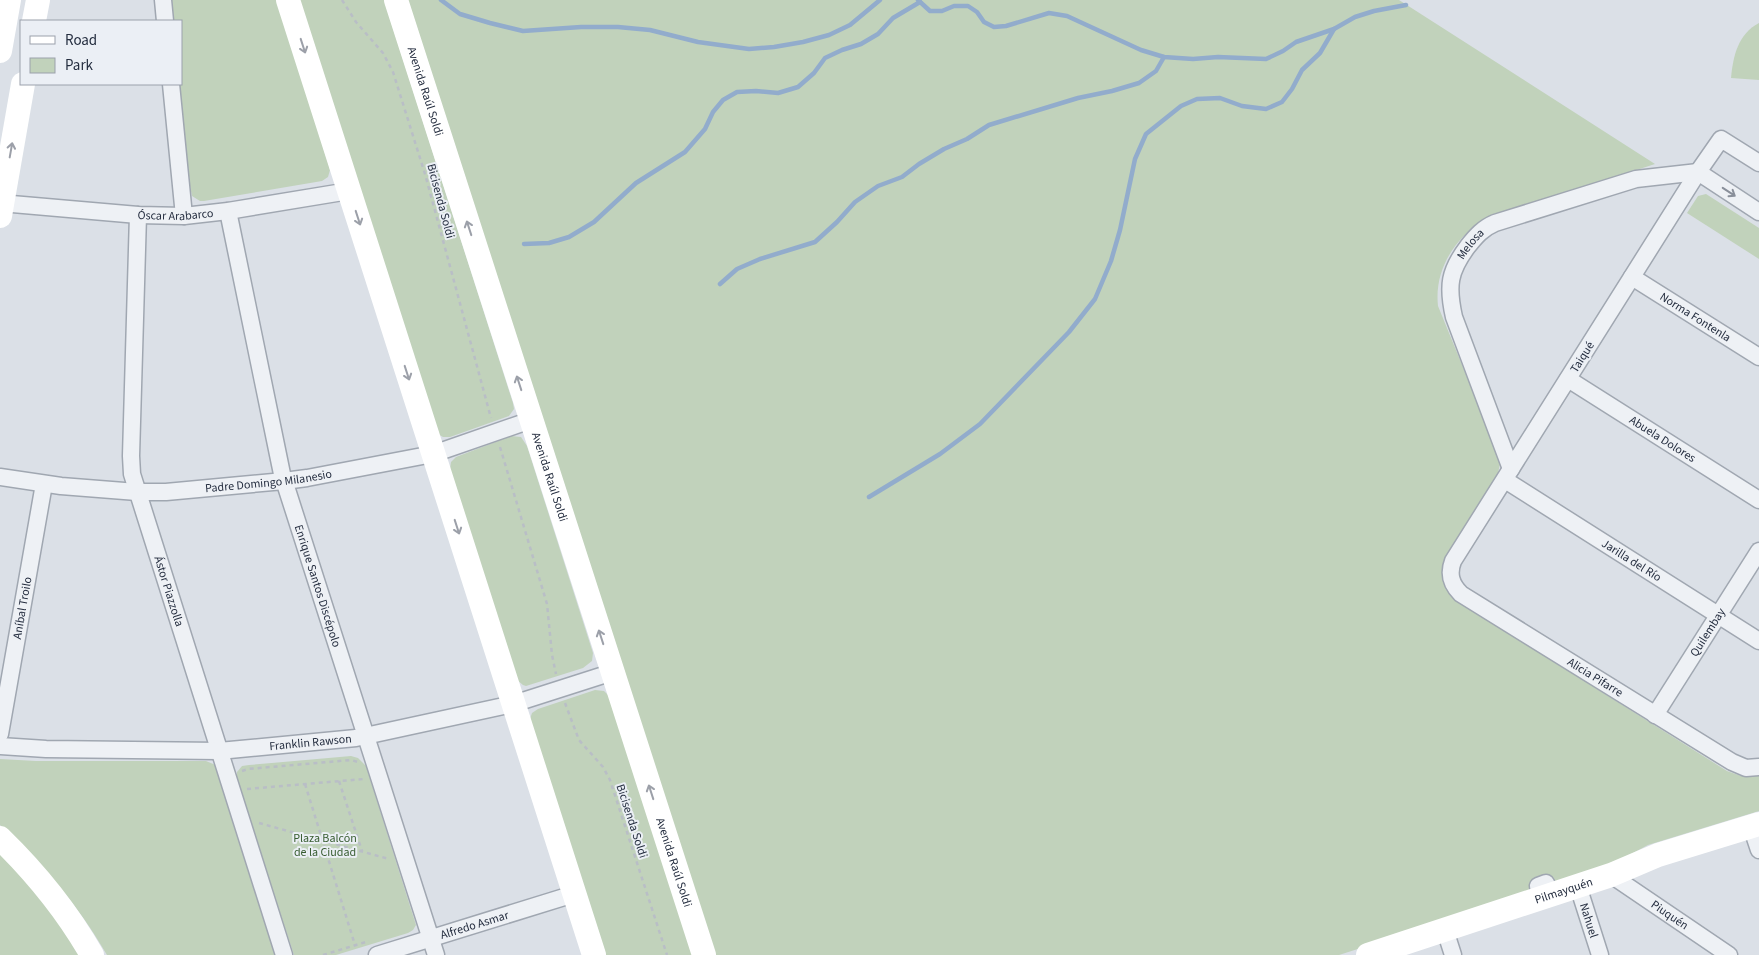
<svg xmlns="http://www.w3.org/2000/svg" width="1759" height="955" viewBox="0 0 1759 955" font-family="'Source Sans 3',sans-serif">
<rect width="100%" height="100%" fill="#dbe0e7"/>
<g fill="#c1d2bb">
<path d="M171 0H277L329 166 330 170 328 177 322 181 204 201H200L192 196 190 186 179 84H181V21H173Z"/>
<path d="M299 0H384L513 403 514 409 509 416 450 437H443L438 434Z"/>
<path d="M408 0H1399L1655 164 1485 219C1455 238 1434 269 1438 306L1496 448 1500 464 1497 478 1443 577C1445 586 1448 592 1454 599L1727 771 1741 776 1759 775V811L1648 845 1603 869 1539 891 1339 955H715Z"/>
<path d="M1759 23V80L1731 78C1733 56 1738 34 1759 23Z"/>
<path d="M1706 194 1759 228V259L1687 213 1698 196Z"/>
<path d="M511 436 521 437 527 446 593 653 592 661 583 668 526 686 523 685 517 680 450 469 451 462 456 457Z"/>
<path d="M595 690 604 691 609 696 693 955H606L530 719 532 713 538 709Z"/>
<path d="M351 756 358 758 366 766 416 925 413 930 408 933 336 955H294L237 783V772L242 766 249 765Z"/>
<path d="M0 759 36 761H206L218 766 276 955H107C79 906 41 863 0 825Z"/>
<path d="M0 853 45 900 81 955H0Z"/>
</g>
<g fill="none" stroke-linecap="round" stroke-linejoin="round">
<g stroke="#92accc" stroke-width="4.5">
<path d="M441 0 460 14 490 23 523 31 581 27H618L650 30 698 42 749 49 774 47 803 42 829 35 850 25 880 0"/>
<path d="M918 0 930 11H942L954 6H968L977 12 984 22 994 27 1006 26 1049 13 1067 16 1141 50 1164 57 1193 59 1218 57 1266 59 1283 51 1296 42 1334 29 1355 17 1374 11 1406 5"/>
<path d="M524 244 549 243 569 237 594 222 636 183 685 152 705 129 713 112 723 100 737 92 756 91 778 93 798 87 814 73 825 58 842 50 861 44 878 34 893 18 920 2"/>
<path d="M720 284 737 269 760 259 815 242 837 222 855 202 878 186 902 177 919 164 944 149 967 139 989 125 1078 98 1112 91 1139 83 1156 71 1164 57"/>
<path d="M869 497 940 454 980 424 1069 332 1095 299 1111 261 1120 230 1135 159 1146 134 1181 106 1197 99 1220 98 1242 106 1266 109 1282 102 1292 89 1302 70 1320 53 1334 29"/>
</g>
<defs>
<g id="street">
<path d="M163 0 165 21"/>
<path d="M171 84 184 216"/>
<path id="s1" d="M1759 163 1721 139 1698 172 1453 561C1448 574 1451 584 1461 594L1732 762 1746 768 1759 767"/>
<path id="s2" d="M0 203 138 215 184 216 228 211 349 191"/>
<path id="s3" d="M228 211 282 474 436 955"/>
<path id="s4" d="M138 215 131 456 132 474 284 955"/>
<path id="s5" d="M1632 277 1759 357"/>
<path id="s6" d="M1568 379 1759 500"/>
<path id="s7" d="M1511 469 1454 317C1447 286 1449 271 1468 246 1476 236 1483 228 1495 223L1636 179 1698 172 1759 212"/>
<path id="s8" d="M0 477 61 486 137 492H166L284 481 307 478 433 454 531 420"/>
<path id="s9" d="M1505 480 1759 641"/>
<path id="s10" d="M1655 715 1759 551"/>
<path id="s11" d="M0 734 44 484"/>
<path id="s12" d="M0 746 46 749 219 751 356 738 513 704 613 672"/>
<path d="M1751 826 1759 850"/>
<path id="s13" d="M1611 875 1729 955"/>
<path d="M1546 883 1548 888 1539 891 1538 886Z"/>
<path id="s14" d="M1578 886 1600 955"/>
<path d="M1445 930 1453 955"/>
<path id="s15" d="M377 955 574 894"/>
</g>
</defs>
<use href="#street" stroke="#a0a7b1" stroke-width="19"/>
<g stroke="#b9bec6" stroke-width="2.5" stroke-dasharray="4 4" stroke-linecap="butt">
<path d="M342 0 356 22 383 53 393 72 425 174 491 418"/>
<path d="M500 447 547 604 552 655 556 674"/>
<path d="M565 703 579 740 603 767 610 780 667 955"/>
<path d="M242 771 248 769 351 760 358 762"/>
<path d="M339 781 362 851"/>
<path d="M305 784 355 945"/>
<path d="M247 789 364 779"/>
<path d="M259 823 389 859"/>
<path d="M323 955 369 941"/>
</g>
<use href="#street" stroke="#eef1f5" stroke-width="16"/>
<g stroke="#fff" stroke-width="24">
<path d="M288 0 594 955"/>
<path id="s16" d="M396 0 704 955"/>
<path d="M34 21 38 0"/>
<path d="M0 51 9 0"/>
<path d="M0 216 23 84"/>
<path d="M0 838C36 873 67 911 92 955"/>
<path id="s17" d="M1368 955 1611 875 1658 855 1759 824"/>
</g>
</g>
<defs><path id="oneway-shaft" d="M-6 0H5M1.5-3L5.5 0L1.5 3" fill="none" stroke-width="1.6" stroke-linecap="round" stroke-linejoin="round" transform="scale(1.25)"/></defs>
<g stroke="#9ca0a9">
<use href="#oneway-shaft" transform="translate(303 46) rotate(72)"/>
<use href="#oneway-shaft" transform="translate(11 150) rotate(-80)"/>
<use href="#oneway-shaft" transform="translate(358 218) rotate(72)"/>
<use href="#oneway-shaft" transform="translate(469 228) rotate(-108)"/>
<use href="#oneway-shaft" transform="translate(407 373) rotate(72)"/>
<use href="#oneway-shaft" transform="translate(519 383) rotate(-108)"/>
<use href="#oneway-shaft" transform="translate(457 527) rotate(72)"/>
<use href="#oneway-shaft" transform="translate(601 637) rotate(-108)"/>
<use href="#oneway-shaft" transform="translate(651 792) rotate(-108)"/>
</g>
<use stroke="#898f9a" href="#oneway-shaft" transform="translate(1729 192) rotate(33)"/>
<g text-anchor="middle" stroke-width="4" stroke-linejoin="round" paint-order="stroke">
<g font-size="12" fill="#242d3f" stroke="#ebeff5">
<text dy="4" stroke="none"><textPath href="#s16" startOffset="96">Avenida Raúl Soldi</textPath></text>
<text transform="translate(441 201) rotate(75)" y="4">Bicisenda Soldi</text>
<text dy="4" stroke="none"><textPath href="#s2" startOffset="176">Óscar Arabarco</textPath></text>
<text dy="4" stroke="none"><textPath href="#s7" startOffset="241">Melosa</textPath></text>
<text dy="4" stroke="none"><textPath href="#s5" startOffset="75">Norma Fontenla</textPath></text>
<text transform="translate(1582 357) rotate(-58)" y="4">Taiqué</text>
<text dy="4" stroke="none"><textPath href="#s6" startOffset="112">Abuela Dolores</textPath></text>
<text dy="4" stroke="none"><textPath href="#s16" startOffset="501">Avenida Raúl Soldi</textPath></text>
<text dy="4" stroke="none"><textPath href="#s8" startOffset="270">Padre Domingo Milanesio</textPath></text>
<text dy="4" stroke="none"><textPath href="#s9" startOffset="150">Jarilla del Río</textPath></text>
<text dy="4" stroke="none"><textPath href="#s3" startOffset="386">Enrique Santos Discépolo</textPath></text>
<text dy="4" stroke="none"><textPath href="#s4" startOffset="382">Ástor Piazzolla</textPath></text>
<text dy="4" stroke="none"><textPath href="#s11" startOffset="128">Aníbal Troilo</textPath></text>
<text dy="4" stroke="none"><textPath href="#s10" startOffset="98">Quilembay</textPath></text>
<text dy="4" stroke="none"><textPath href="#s1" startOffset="739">Alicia Pifarre</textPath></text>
<text dy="4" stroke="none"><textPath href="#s12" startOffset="311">Franklin Rawson</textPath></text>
<text transform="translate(632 821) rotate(72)" y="4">Bicisenda Soldi</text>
<text dy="4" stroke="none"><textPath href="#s16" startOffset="906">Avenida Raúl Soldi</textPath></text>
<text dy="4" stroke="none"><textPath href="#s17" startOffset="206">Pilmayquén</textPath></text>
<text dy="4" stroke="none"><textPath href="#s13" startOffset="71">Piuquén</textPath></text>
<text dy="4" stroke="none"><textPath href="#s14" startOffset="36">Nahuel</textPath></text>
<text dy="4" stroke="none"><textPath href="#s15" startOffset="102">Alfredo Asmar</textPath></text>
</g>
<g font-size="12" fill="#375c30" stroke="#ebeff5">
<text x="325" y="842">Plaza Balcón<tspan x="325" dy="14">de la Ciudad</tspan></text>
</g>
</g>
<rect x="20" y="20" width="162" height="65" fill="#ebeff5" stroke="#9ba1ac"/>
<rect x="30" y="36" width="25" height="8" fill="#ffffff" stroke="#9ba1ac"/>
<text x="65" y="45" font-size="15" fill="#242d3f">Road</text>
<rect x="30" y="58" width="25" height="15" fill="#c1d2bb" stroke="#9ba1ac"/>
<text x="65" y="70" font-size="15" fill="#242d3f">Park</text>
</svg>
